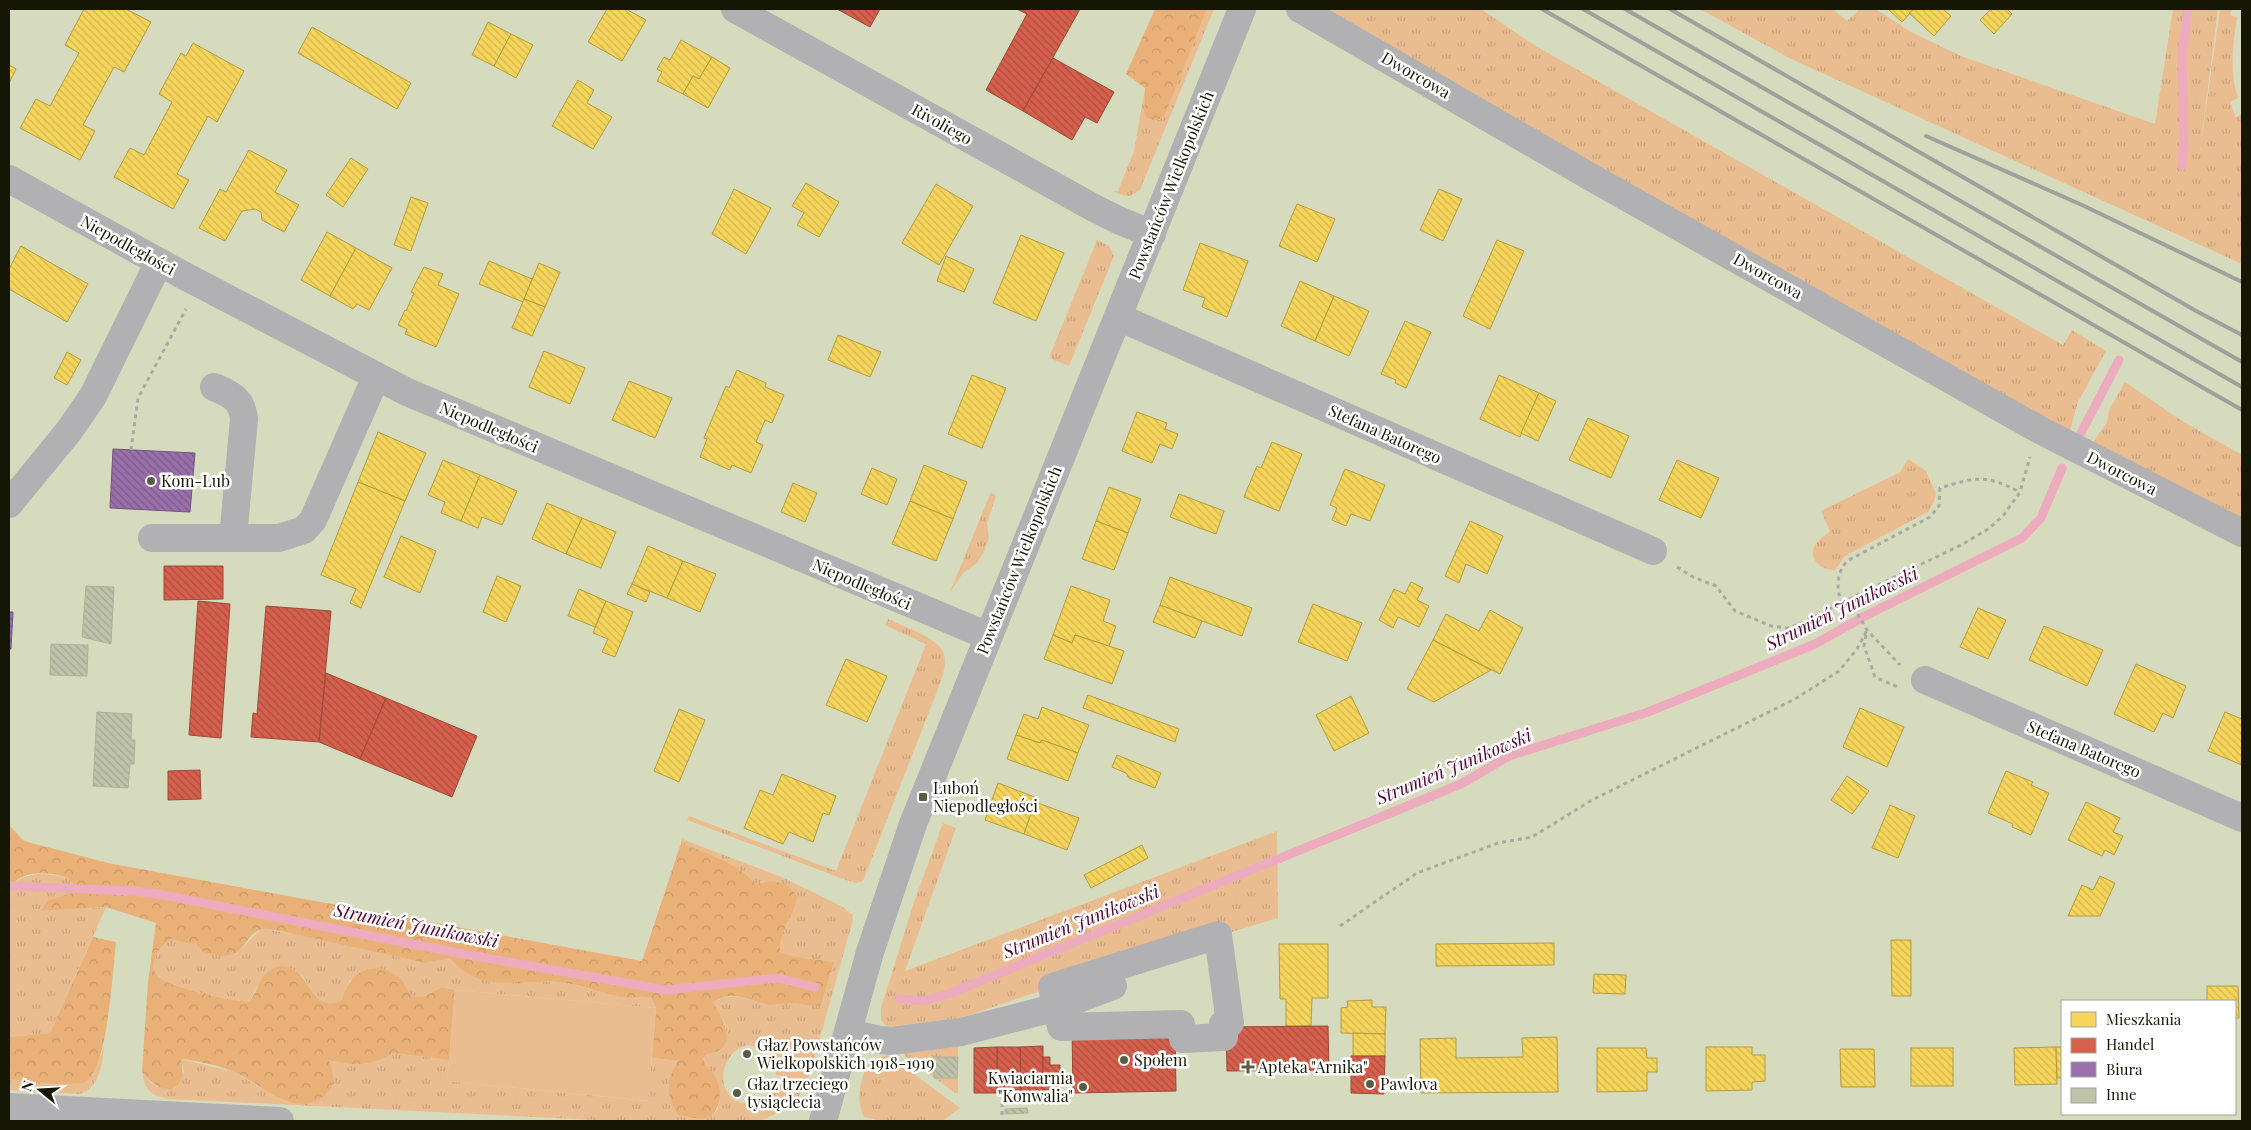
<svg xmlns="http://www.w3.org/2000/svg" width="2251" height="1130" viewBox="0 0 2251 1130" font-family="'Playfair Display',serif">
<defs>
<pattern id="grass-tufts" width="24" height="20" patternUnits="userSpaceOnUse" patternTransform="scale(1.25)"><rect width="24" height="20" fill="#eabd91"/><path d="M3 7l-1-3M5 7V3M7 7l1-3M15 17l-1-3M17 17v-4M19 17l1-3" fill="none" stroke="#c8a27b"/></pattern>
<pattern id="forest-crowns" width="20" height="18" patternUnits="userSpaceOnUse" patternTransform="scale(1.25)"><rect width="20" height="18" fill="#e9b178"/><path d="M2 6a3 3 0 1 1 6 0M12 15a3 3 0 1 1 6 0" fill="none" stroke="#c79866"/></pattern>
<pattern id="homes-back-hatch" width="6" height="6" patternUnits="userSpaceOnUse" patternTransform="scale(1.25)"><rect width="6" height="6" fill="#f6d55c"/><path d="M-1 5l2 2M0 0l6 6M5-1l2 2" fill="none" stroke="#d2b64e"/></pattern>
<pattern id="shops-back-hatch" width="6" height="6" patternUnits="userSpaceOnUse" patternTransform="scale(1.25)"><rect width="6" height="6" fill="#d6604d"/><path d="M-1 5l2 2M0 0l6 6M5-1l2 2" fill="none" stroke="#ac4e3e"/></pattern>
<pattern id="offices-back-hatch" width="6" height="6" patternUnits="userSpaceOnUse" patternTransform="scale(1.25)"><rect width="6" height="6" fill="#9970ab"/><path d="M-1 5l2 2M0 0l6 6M5-1l2 2" fill="none" stroke="#7c5b89"/></pattern>
<pattern id="building-back-hatch" width="6" height="6" patternUnits="userSpaceOnUse" patternTransform="scale(1.25)"><rect width="6" height="6" fill="#bfc3aa"/><path d="M-1 5l2 2M0 0l6 6M5-1l2 2" fill="none" stroke="#a3a791"/></pattern>
</defs>
<rect width="100%" height="100%" fill="#d7dbbd"/>
<g fill="url(#grass-tufts)">
<path d="M1207 9H1214L1140 190 1130 196 1121 195 1113 191H1118L1134 151 1145 88 1144 113 1159 120 1164 116Z"/>
<path d="M1329 9H1481L1534 45 2063 345 2072 330 2106 351 2078 402 2069 433 1906 344 1372 36Z"/>
<path d="M1700 9H1833L1847 21 1860 9H1876L1911 32 1961 56 2155 124 2173 9H2218L2199 158 2220 9H2232L2230 15 2237 17C2233 45 2229 71 2238 98L2230 102 2236 117 2242 114V264L1789 58Z"/>
<path d="M1097 240 1109 246 1114 256 1069 366 1049 358Z"/>
<path d="M2125 382 2182 421 2242 455V521L2091 444 2107 423 2109 410Z"/>
<path d="M1908 459 1926 471 1936 494 1934 502 1928 512 1845 556 1835 570C1822 571 1807 559 1815 545 1818 540 1826 535 1830 531L1821 511 1900 472Z"/>
<path d="M991 492 996 496 987 523 989 538 985 550 977 563 963 573 950 592Z"/>
<path d="M888 619C902 626 940 638 944 654 947 665 942 678 938 689L863 881 856 883 846 880 687 820 689 816 836 871 926 644 885 625Z"/>
<path d="M943 823 956 828 905 971 1277 831 1278 918 1052 987 967 1016 954 1019 887 1027 881 1020V1008L914 902Z"/>
<path d="M682 839 782 877 841 906 852 914 853 920 810 1073 806 1082 776 1075C775 1060 760 1040 742 1047 726 1054 717 1078 728 1093 741 1113 767 1101 774 1083L803 1090C792 1107 778 1113 760 1121H616L171 1099C151 1096 145 1092 142 1071L149 1081 157 1087 184 1072 181 1059 234 1072 263 1089 331 1066 328 1060C350 1065 373 1067 393 1053L449 1060 447 1081 647 1101 652 1058 678 1061 670 1077 701 1119 711 1117 718 1109V1086L703 1058 727 1034 725 1023 713 1003C732 990 746 1000 766 1004 775 1006 784 1002 794 1003 804 1005 811 1007 821 1005L834 962C823 960 785 957 780 952L779 941 792 914 765 881 756 884C736 862 708 854 681 843Z"/>
<path d="M38 874C49 875 67 874 74 884L71 893 48 900 40 911 106 907 50 1033 9 1037V889C16 878 26 876 38 874Z"/>
<path d="M262 929 294 934 425 963 449 958 456 964 541 982H563L605 993 628 997 643 995 652 999 656 1008 455 990 442 987 423 997H413L407 992 350 980 342 1000 334 1004 325 1003 316 997 302 975 258 985 250 1001C236 1003 169 987 159 977 156 975 154 970 153 967 155 954 160 946 171 939L190 944 197 943 235 954C245 947 251 937 262 929Z"/>
<path d="M958 1044V1093H955L905 1056V1051Z"/>
<path d="M104 1047C102 1065 99 1088 80 1094L9 1090V1079L68 1083 93 1075Z"/>
<path d="M888 1055 960 1108 942 1121H881L864 1117C855 1101 860 1073 872 1059Z"/>
</g>
<g fill="url(#forest-crowns)">
<path d="M1155 9H1207L1164 117C1158 120 1154 121 1147 118L1144 113 1145 88 1126 74Z"/>
<path d="M9 825 24 841 108 863 642 961 681 843C708 854 736 862 756 884 773 879 787 881 797 896 795 917 779 929 780 952 786 957 823 960 834 962L821 1005C810 1008 801 1003 790 1003 782 1003 774 1006 766 1004 746 1000 732 989 713 1003 725 1020 739 1050 707 1054L703 1058C705 1065 708 1067 712 1072 723 1087 722 1104 711 1117L701 1119 678 1115C666 1093 665 1083 678 1061L652 1058 656 1008 652 999C643 995 636 998 626 997 605 995 586 986 566 983 535 978 499 990 470 975 462 971 456 964 449 958L425 963 275 930C271 930 266 929 263 929 239 934 250 968 202 951L197 943 190 944 171 939C160 946 155 954 153 967 154 970 156 975 159 977 169 987 236 1003 250 1001 256 992 259 982 265 974 269 970 277 966 282 966 312 967 309 1016 342 1000 349 973 372 958 397 976 406 982 405 990 413 997H423L442 987 455 990 449 1060 393 1053C372 1067 352 1066 329 1060 333 1073 338 1084 325 1095 295 1121 261 1083 234 1072 218 1065 198 1061 181 1059 189 1095 160 1098 142 1071L148 982 156 923 106 907 40 911 48 900 71 893 74 884C66 872 36 871 24 876 17 879 13 883 9 889Z"/>
<path d="M93 937 116 942C113 968 108 1070 85 1082 75 1087 23 1080 9 1079V1037L50 1033Z"/>
</g>
<path fill="#eabd91" d="M455 990 656 1008 648 1101 447 1081Z"/>
<g fill="url(#homes-back-hatch)" stroke="#b29c41">
<path d="M84 9H126L151 22 124 72 114 67 83 125 95 131 80 160 20 128 36 99 50 106 79 53 65 45Z"/>
<path d="M607 9H626L646 20 622 61 588 42Z"/>
<path d="M1888 9H1914L1902 22Z"/>
<path d="M1914 9H1943L1951 16 1934 36 1909 13Z"/>
<path d="M1991 9H2007L2012 14 1994 34 1980 20Z"/>
<path d="M488 22 511 34 494 66 472 55Z"/>
<path d="M312 27 411 83 397 109 298 53Z"/>
<path d="M511 34 533 45 516 78 494 66Z"/>
<path d="M681 40 712 57 699 79 693 76 683 94 657 81 662 72 657 69 664 57 670 60Z"/>
<path d="M193 43 244 71 217 122 208 116 177 174 189 180 173 209 114 177 130 148 144 155 172 102 159 94 181 53 186 56Z"/>
<path d="M712 57 730 68 708 108 683 94 693 76 699 79Z"/>
<path d="M9 65 16 69 9 83Z"/>
<path d="M578 80 594 90 587 103 612 117 593 149 552 126Z"/>
<path d="M249 150 287 170 275 192 299 205 284 232 262 220 261 212 255 209 242 211 225 241 199 228 220 189 226 192Z"/>
<path d="M351 158 368 169 343 207 326 195Z"/>
<path d="M806 183 839 202 819 237 797 225 804 213 792 206Z"/>
<path d="M936 184 973 206 939 265 902 243Z"/>
<path d="M734 189 771 208 746 254 712 234Z"/>
<path d="M1439 189 1462 199 1443 241 1420 230Z"/>
<path d="M411 197 428 203 411 251 394 245Z"/>
<path d="M1297 204 1335 219 1317 262 1279 246Z"/>
<path d="M327 232 356 248 330 296 301 280Z"/>
<path d="M1021 235 1064 253 1036 321 993 303Z"/>
<path d="M1497 240 1524 251 1490 329 1463 316Z"/>
<path d="M1200 243 1248 261 1227 317 1202 307 1205 298 1183 290Z"/>
<path d="M21 246 88 284 67 322 9 289V269Z"/>
<path d="M356 248 392 268 369 310 357 304 353 309 330 296Z"/>
<path d="M946 256 974 269 964 292 937 281Z"/>
<path d="M489 261 532 279 523 302 479 284Z"/>
<path d="M539 263 560 272 545 307 524 299Z"/>
<path d="M424 267 443 274 438 285 459 294 436 347 405 334 407 329 398 325 405 310 406 311 414 293 411 292Z"/>
<path d="M1300 281 1334 296 1315 341 1281 326Z"/>
<path d="M1334 296 1369 311 1349 356 1315 341Z"/>
<path d="M524 299 545 307 532 336 512 328Z"/>
<path d="M1405 321 1431 332 1406 388 1395 383 1396 380 1381 374Z"/>
<path d="M838 335 881 352 870 377 828 360Z"/>
<path d="M544 351 585 368 570 404 529 387Z"/>
<path d="M67 352 81 360 67 385 54 378Z"/>
<path d="M737 370 766 383 765 387 784 395 772 423 765 420 756 442 763 445 751 473 732 465 730 470 700 457 707 439 704 438 726 386 729 388Z"/>
<path d="M972 375 1006 388 982 448 948 434Z"/>
<path d="M1499 375 1539 393 1520 437 1480 419Z"/>
<path d="M629 381 672 398 655 438 612 420Z"/>
<path d="M1539 393 1556 401 1538 441 1521 433Z"/>
<path d="M1137 412 1167 423 1165 429 1178 434 1172 449 1160 444 1152 463 1122 451Z"/>
<path d="M1588 418 1629 436 1611 478 1569 460Z"/>
<path d="M378 432 426 453 405 501 358 482Z"/>
<path d="M1272 442 1302 454 1279 511 1244 497 1257 466 1261 468Z"/>
<path d="M443 460 480 475 461 521 441 513 445 502 428 495Z"/>
<path d="M1677 460 1719 478 1701 518 1659 500Z"/>
<path d="M924 465 967 482 953 519 910 501Z"/>
<path d="M872 468 897 479 887 505 861 494Z"/>
<path d="M1345 469 1385 485 1370 521 1351 514 1346 526 1332 520 1337 508 1330 505Z"/>
<path d="M480 475 517 491 502 525 482 517 478 528 461 521Z"/>
<path d="M358 482 405 501 361 608 350 603 356 589 321 575Z"/>
<path d="M793 483 817 493 805 522 781 512Z"/>
<path d="M1109 487 1141 499 1128 533 1096 521Z"/>
<path d="M1179 494 1224 511 1216 534 1170 517Z"/>
<path d="M910 501 953 519 936 561 892 544Z"/>
<path d="M547 503 582 518 566 554 532 539Z"/>
<path d="M582 518 616 532 601 568 566 554Z"/>
<path d="M1096 521 1128 533 1114 570 1082 559Z"/>
<path d="M1470 521 1503 536 1487 574 1466 564 1459 583 1445 576Z"/>
<path d="M401 536 436 551 420 593 384 577Z"/>
<path d="M648 546 683 561 667 598 632 584Z"/>
<path d="M683 561 716 574 700 612 667 598Z"/>
<path d="M497 576 521 586 506 622 483 612Z"/>
<path d="M1170 577 1252 608 1242 636 1160 605Z"/>
<path d="M1411 582 1423 588 1417 600 1429 606 1419 627 1398 617 1393 628 1379 620 1394 589 1405 594Z"/>
<path d="M632 584 650 592 646 602 627 594Z"/>
<path d="M1071 586 1110 600 1103 621 1116 626 1109 646 1075 635 1072 643 1053 635Z"/>
<path d="M579 589 606 601 595 627 568 616Z"/>
<path d="M606 601 633 612 615 657 602 652 608 639 593 633Z"/>
<path d="M1313 604 1362 623 1347 661 1298 642Z"/>
<path d="M1160 605 1202 621 1195 638 1153 622Z"/>
<path d="M1978 608 2006 620 1988 659 1960 647Z"/>
<path d="M1490 610 1523 628 1500 674 1433 640 1446 614 1479 631Z"/>
<path d="M2044 626 2103 650 2087 686 2029 660Z"/>
<path d="M1053 635 1072 643 1075 635 1124 651 1112 684 1044 659Z"/>
<path d="M1433 640 1491 670 1434 702 1407 689Z"/>
<path d="M846 659 887 676 867 722 826 705Z"/>
<path d="M2136 664 2186 686 2173 718 2163 713 2154 732 2114 714Z"/>
<path d="M1088 695 1179 729 1175 742 1083 708Z"/>
<path d="M1351 696 1369 733 1334 751 1316 715Z"/>
<path d="M1042 707 1089 725 1078 753 1042 740 1040 743 1016 735 1024 714 1038 719Z"/>
<path d="M1860 708 1904 727 1887 767 1843 747Z"/>
<path d="M679 709 705 720 679 782 654 771Z"/>
<path d="M2225 712 2242 719V765L2208 751Z"/>
<path d="M1016 735 1040 743 1042 740 1078 753 1068 781 1007 759Z"/>
<path d="M1117 755 1161 773 1155 788 1129 778 1126 773 1112 767Z"/>
<path d="M2006 771 2033 782 2031 785 2049 793 2031 835 2012 827 2013 824 1988 813Z"/>
<path d="M782 774 836 796 829 815 823 813 813 842 789 832 783 844 744 828 760 790 773 795Z"/>
<path d="M1847 776 1869 791 1852 814 1831 800Z"/>
<path d="M998 783 1037 798 1024 834 985 820Z"/>
<path d="M1035 802 1079 818 1067 850 1024 834Z"/>
<path d="M2086 802 2120 818 2113 832 2123 836 2114 855 2105 850 2102 856 2068 840Z"/>
<path d="M1890 805 1915 816 1898 858 1872 848Z"/>
<path d="M1142 845 1148 858 1091 888 1084 875Z"/>
<path d="M2100 876 2115 883 2100 916H2068L2082 885 2093 890Z"/>
<path d="M1891 940H1911V996H1892Z"/>
<path d="M1554 943V965L1436 966V944Z"/>
<path d="M1279 944H1328V998H1312L1311 1026H1286V999H1280Z"/>
<path d="M1594 974 1626 975 1625 994 1593 993Z"/>
<path d="M2207 986H2238L2239 1018H2235V1001H2207Z"/>
<path d="M1372 1000V1007H1386L1385 1034 1341 1033V1008L1348 1007 1347 1001Z"/>
<path d="M1353 1033 1385 1034V1056H1353Z"/>
<path d="M1557 1037 1558 1092 1421 1093 1420 1039 1456 1038V1058L1523 1057 1522 1038Z"/>
<path d="M1706 1047H1752V1055H1765V1081L1752 1082V1090L1706 1091Z"/>
<path d="M2056 1047 2057 1084 2015 1085 2014 1048Z"/>
<path d="M2056 1047H2062V1078H2057Z"/>
<path d="M1597 1048H1646L1647 1058H1657V1072H1647V1091L1597 1092Z"/>
<rect x="1911" y="1048" width="42" height="38"/>
<path d="M1840 1049H1874L1875 1087H1841Z"/>
</g>
<g fill="url(#shops-back-hatch)" stroke="#9c4a37">
<path d="M837 9H880L870 27Z"/>
<path d="M1017 9H1080L1023 111 986 90 1027 14Z"/>
<path d="M1053 58 1114 92 1097 123 1085 117 1072 140 1023 111Z"/>
<path d="M164 566H223V599L164 600Z"/>
<path d="M198 601 230 604 221 738 189 735Z"/>
<path d="M266 606 331 611 319 742 251 737 253 713 257 714Z"/>
<path d="M326 673 386 698 360 759 319 742Z"/>
<path d="M386 698 477 736 452 797 360 759Z"/>
<path d="M200 770 201 799 168 800V771Z"/>
<path d="M1328 1026 1329 1070 1227 1071 1226 1027Z"/>
<path d="M1175 1027 1176 1091 1073 1093 1072 1028Z"/>
<path d="M1043 1046V1092L1021 1093 1020 1047Z"/>
<path d="M997 1047H1020L1021 1090H997Z"/>
<path d="M997 1047V1093H974V1048Z"/>
<path d="M1351 1056H1385L1384 1094 1351 1093Z"/>
<path d="M1043 1057H1050V1065H1060V1090H1043Z"/>
</g>
<g fill="url(#offices-back-hatch)" stroke="#715579">
<path d="M113 449 195 453 190 512 110 508Z"/>
<path d="M9 612H13L11 649H9Z"/>
</g>
<g fill="none" stroke-linecap="round" stroke-linejoin="round">
<g stroke="#edabbe" stroke-width="9">
<path d="M2182 166 2184 142 2182 53 2188 9"/>
<path d="M2081 433 2119 360"/>
<path d="M9 886 132 891 158 894 458 953 666 990 778 978 815 987"/>
<path d="M899 999 924 1001 951 993 1461 784 1509 756 1648 712 1813 645 1865 616 2022 538 2041 518 2062 468"/>
</g>
</g>
<g fill="url(#building-back-hatch)" stroke="#afb29a">
<path d="M86 586 114 587 111 644 82 637Z"/>
<path d="M51 644 88 645 87 676 50 675Z"/>
<path d="M97 712 132 714 131 740H135L134 764H130L128 788 93 786Z"/>
<path d="M934 1057H958L957 1078H934Z"/>
<path d="M1027 1108 1028 1113 1005 1114V1109Z"/>
</g>
<g fill="none" stroke-linecap="round" stroke-linejoin="round">
<g stroke="#a9aaa4" stroke-width="3" stroke-dasharray="4 4" stroke-linecap="butt">
<path d="M131 450 138 398 186 309"/>
<path d="M1677 567 1693 577 1716 586 1735 611 1771 626 1788 628 1800 624 1849 599 1867 630 1900 665"/>
<path d="M1849 599 1963 544 1988 529 2003 516 2020 492 2030 457"/>
<path d="M1842 604C1836 588 1836 574 1847 561L1930 517 1939 506 1940 488C1976 477 1985 474 2020 492"/>
<path d="M1866 635 1864 646 1875 677 1898 687"/>
<path d="M1340 926 1417 873 1498 843 1532 837 1592 800 1795 699 1839 671 1857 649 1867 630"/>
<path d="M775 1080 804 1086"/>
<path d="M1002 1103V1117"/>
</g>
<g stroke="#b1b0b3" stroke-width="28">
<path d="M735 9 1094 208 1118 220 1152 234"/>
<path d="M1300 9 1596 180 2038 429 2242 533"/>
<path d="M9 179 179 273 407 392 988 636"/>
<path d="M1118 317 1653 551"/>
<path d="M214 387C231 394 242 399 244 419L233 538"/>
<path d="M9 504 69 431 93 396 159 262"/>
<path d="M152 538H279L304 530 313 520 376 377"/>
<path d="M1925 680 2242 818"/>
<path d="M1218 935 1230 1023 1223 1024 1224 1037 1183 1039 1181 1024 1061 1027 1052 987Z"/>
<path d="M848 1033 880 1040 891 1041 961 1032 1057 1007 1113 986"/>
<path d="M9 1107 280 1121"/>
<path d="M823 1121 870 952 913 824 1242 9"/>
</g>
<g stroke="#a0a09c" stroke-width="4">
<path d="M1542 9 2242 410"/>
<path d="M1583 9 2242 387"/>
<path d="M1625 9 2242 362"/>
<path d="M1670 9 2198 312 2242 335"/>
<path d="M1926 136 2082 205 2242 282"/>
</g>
</g>
<g fill="#595b44" stroke="#fff" stroke-width="2">
<circle cx="151" cy="481" r="5"/>
<rect x="918" y="792" width="10" height="10" rx="2.5"/>
<circle cx="747" cy="1054" r="5"/>
<circle cx="1124" cy="1060" r="5"/>
<path d="M1245.5 1059.5h5v5h5v5h-5v5h-5v-5h-5v-5h5z"/>
<circle cx="1370" cy="1084" r="5"/>
<circle cx="1083" cy="1087" r="5"/>
<circle cx="737" cy="1093" r="5"/>
</g>
<g text-anchor="middle" stroke-width="5" stroke-linejoin="round" paint-order="stroke">
<g font-size="16" fill="#151603" stroke="#fff">
<text transform="translate(1416 75) rotate(30)" y="6">Dworcowa</text>
<text transform="translate(942 124) rotate(29)" y="6">Rivoliego</text>
<text transform="translate(1171 185) rotate(-68)" y="6">Powstańców Wielkopolskich</text>
<text transform="translate(128 245) rotate(29)" y="6">Niepodległości</text>
<text transform="translate(1768 276) rotate(29)" y="6">Dworcowa</text>
<text transform="translate(489 427) rotate(23)" y="6">Niepodległości</text>
<text transform="translate(1385 434) rotate(24)" y="6">Stefana Batorego</text>
<text transform="translate(2122 473) rotate(27)" y="6">Dworcowa</text>
<text transform="translate(1019 560) rotate(-68)" y="6">Powstańców Wielkopolskich</text>
<text transform="translate(862 584) rotate(23)" y="6">Niepodległości</text>
<text transform="translate(2084 749) rotate(23)" y="6">Stefana Batorego</text>
</g>
<g font-size="16" fill="#151603" stroke="#fff" text-anchor="start">
<text x="161" y="487">Kom-Lub</text>
<text x="933" y="794">Luboń<tspan x="933" dy="18">Niepodległości</tspan></text>
<text x="757" y="1051">Głaz Powstańców<tspan x="757" dy="18">Wielkopolskich 1918-1919</tspan></text>
<text x="1134" y="1066">Społem</text>
<text x="1258" y="1073">Apteka "Arnika"</text>
<text x="1073" y="1084" text-anchor="end">Kwiaciarnia<tspan x="1073" dy="18">"Konwalia"</tspan></text>
<text x="747" y="1090">Głaz trzeciego<tspan x="747" dy="18">tysiąclecia</tspan></text>
<text x="1380" y="1090">Pawlova</text>
</g>
<g font-size="18" font-style="italic" fill="#51042f" stroke="#fff">
<text transform="translate(1842 609) rotate(-26)" y="6">Strumień Junikowski</text>
<text transform="translate(1454 767) rotate(-23)" y="6">Strumień Junikowski</text>
<text transform="translate(1081 922) rotate(-22)" y="6">Strumień Junikowski</text>
<text transform="translate(416 926) rotate(11)" y="6">Strumień Junikowski</text>
</g>
</g>
<rect width="2251" height="1130" fill="none" stroke="#151603" stroke-width="20"/>
<rect x="2061" y="1000" width="175" height="115" fill="#ffffff" stroke="#a1a29a"/>
<rect x="2071" y="1012" width="25" height="15" fill="#f6d55c" stroke="#a1a29a"/>
<text x="2106" y="1025" font-size="15" fill="#151603">Mieszkania</text>
<rect x="2071" y="1038" width="25" height="15" fill="#d6604d" stroke="#a1a29a"/>
<text x="2106" y="1050" font-size="15" fill="#151603">Handel</text>
<rect x="2071" y="1062" width="25" height="15" fill="#9970ab" stroke="#a1a29a"/>
<text x="2106" y="1075" font-size="15" fill="#151603">Biura</text>
<rect x="2071" y="1088" width="25" height="15" fill="#bfc3aa" stroke="#a1a29a"/>
<text x="2106" y="1100" font-size="15" fill="#151603">Inne</text>
<g transform="translate(40 1090) rotate(288)" stroke="#ffffff" stroke-width="4" paint-order="stroke">
<path d="M0-4L9 19L0 12L-9 19Z" fill="#151603"/>
<text y="-8" font-size="14" font-weight="bold" text-anchor="middle" fill="#151603">N</text>
</g>
</svg>
